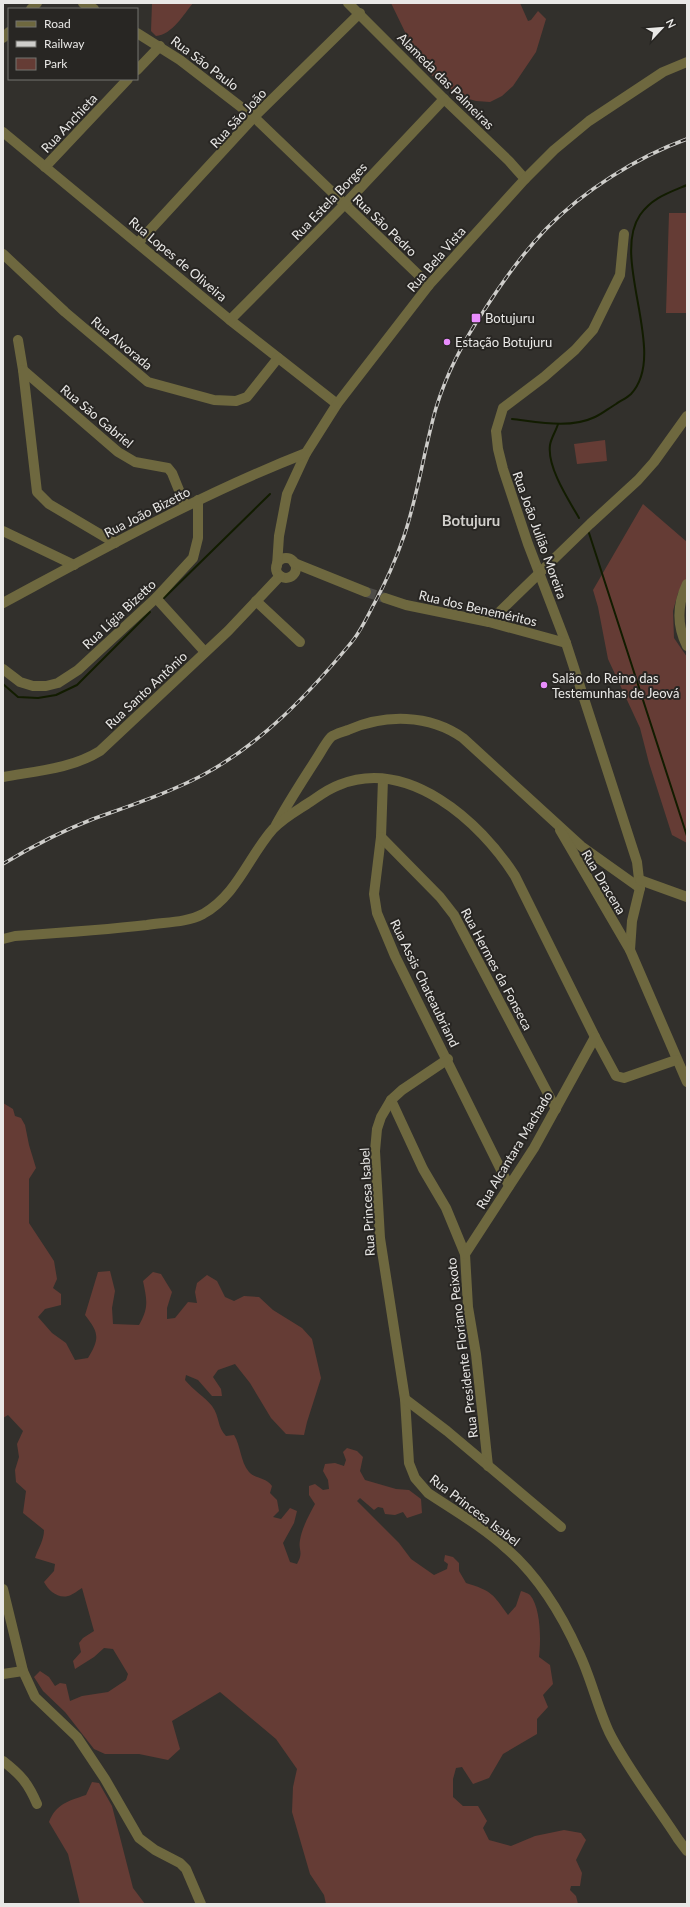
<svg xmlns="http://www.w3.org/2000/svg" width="690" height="1907" viewBox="0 0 690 1907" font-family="Lato,sans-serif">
<rect width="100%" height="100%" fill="#32302c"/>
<g fill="#653c35">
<path d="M152 3H193C184 14 172 35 156 36L151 31Z"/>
<path d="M391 3H520L528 21 531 20 538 11 546 19 536 52 513 86 502 96 490 102 476 101 462 97 427 72 420 63Z"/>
<path d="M669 213H687V313H666Z"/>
<path d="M605 440 607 461 577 464 574 444Z"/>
<path d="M643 504 687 542V577L678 593 673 611 674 638 687 657V843L672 835 649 763 640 728 608 659 598 607 593 590Z"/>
<path d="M3 1103 13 1109 15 1116 21 1118 25 1125 29 1145 36 1168 29 1179V1223L54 1261 57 1279 53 1288 61 1294V1305L45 1309 38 1317 52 1333 66 1343 75 1360 88 1358C100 1338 99 1333 85 1315L98 1272 110 1271 115 1291 112 1308 113 1324 139 1325C149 1308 147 1300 143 1281L153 1272 161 1274 172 1292 167 1308V1319L175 1318 188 1302 197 1303 195 1292 197 1283 207 1275 217 1281 225 1297 234 1301 244 1296 259 1297 273 1310 302 1328 312 1339 321 1378 307 1422 304 1435 286 1434 271 1418 250 1383 235 1364 218 1370 213 1377 221 1389 222 1396H212L198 1380 186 1375 185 1380C193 1390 205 1397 212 1406 220 1417 217 1427 226 1436L234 1435C241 1446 240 1461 249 1472 255 1479 266 1477 272 1486L270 1493 277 1500 279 1511 273 1517 281 1519 290 1508 297 1511 294 1523 283 1543 290 1562 297 1564C304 1552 298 1551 300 1540 302 1528 309 1515 315 1504L309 1495V1486L315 1484 323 1490 329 1489 328 1480 323 1471 325 1464 335 1463 344 1466 346 1460 343 1452 347 1448 357 1451 363 1457 360 1471 365 1480 396 1489 409 1490 421 1499 422 1513 407 1518 403 1512 395 1515 385 1514 383 1508 378 1507 374 1510 360 1498 357 1501 399 1543 411 1559 434 1575 447 1569 448 1564 444 1561 445 1555 453 1557 459 1563V1571L466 1583C492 1591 493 1594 508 1615L516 1606 521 1591C524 1592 528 1593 530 1595 541 1608 541 1641 539 1657L550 1665 553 1684 543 1695 548 1707 537 1719V1734L503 1754 489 1778 473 1784 462 1767 456 1768 453 1779V1797L463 1806H478L487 1821 483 1828 489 1840 511 1846 535 1836 564 1830 581 1833 586 1840 576 1860 582 1873 580 1886H571L570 1890 576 1896 578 1904H326L324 1895 310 1874 292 1812 293 1787 297 1769 276 1739 220 1692 172 1721 180 1749 168 1760 139 1754H105L94 1749 65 1712 43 1691 34 1677 40 1671 49 1677 55 1686 60 1683 66 1684 70 1701 82 1696 108 1692 126 1680 128 1674 113 1649 104 1648 94 1657 75 1669 73 1661 81 1652 79 1643 83 1638 94 1631 82 1588C78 1590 73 1595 68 1596 58 1599 48 1590 44 1582L54 1571 55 1564 35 1558C38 1548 44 1541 44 1530L23 1513 26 1491 16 1482 15 1470 19 1457 17 1444 23 1431 8 1415 3 1418Z"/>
<path d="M92 1782 99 1783 112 1806 133 1888 145 1904H80L68 1854 49 1822C56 1804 68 1801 86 1795Z"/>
</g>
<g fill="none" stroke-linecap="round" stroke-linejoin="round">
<g stroke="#121c00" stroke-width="2">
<path d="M512 419C538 422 570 429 595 417 602 414 609 408 616 404 620 401 627 398 631 394 669 354 610 259 640 215 652 198 668 193 687 185"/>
<path d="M558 424C556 431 551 438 550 445 547 467 568 499 579 518"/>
<path d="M589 533 687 836"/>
<path d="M164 598 270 494"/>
<path d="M3 684 18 697 38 698 56 695 77 685 150 612"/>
</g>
<path stroke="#4d4c48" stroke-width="10" stroke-dasharray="10 5" stroke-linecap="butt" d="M366 592 385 598"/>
<g stroke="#6e683f" stroke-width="10">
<path d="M83 3 94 9"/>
<path d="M348 3 444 99 509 161 525 179"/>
<path d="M31 9 37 3"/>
<path d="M137 33 180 60 254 117 429 285"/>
<path d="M3 38 9 32"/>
<path d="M137 70 160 46"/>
<path d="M3 132 230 320 337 404"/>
<path d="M45 167 128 79"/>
<path d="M624 234 620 275 593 330 575 350 544 377 503 408 496 431 498 449 503 469 528 544 566 643 637 862 640 888 632 921 630 950"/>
<path d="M138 243 254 117 360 13"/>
<path d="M3 254 65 312 148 382 214 400 236 401 247 397 278 358"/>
<path d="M230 320 345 204 444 99"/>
<path d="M18 340 23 370 37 492 49 504 115 543"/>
<path d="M23 370 118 452 135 462 168 468 172 473 185 505"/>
<path d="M3 531 74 565"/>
<circle cx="286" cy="568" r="10"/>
<path d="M294 563 366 592"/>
<path d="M277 566 279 536 287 494 306 453 337 404 429 285 525 179 554 150 589 121 663 72 687 62"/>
<path d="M687 584C677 605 677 626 687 646"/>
<path d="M156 598 205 652"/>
<path d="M385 598 406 605 489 622 566 643"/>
<path d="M256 601 300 642"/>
<path d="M3 603C103 549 201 494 306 453"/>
<path d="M489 622 590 524 638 480 654 462 687 416"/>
<path d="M3 669 20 682 33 686H46L58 683 78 670 156 598 193 558 198 538V500"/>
<path d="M3 777C36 771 71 769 100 751L228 631 280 576"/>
<path d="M383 779 381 837 374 894 377 913 395 956 509 1186"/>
<path d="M276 825C289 801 303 780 317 758 321 752 326 742 331 737 335 734 343 732 348 730 385 714 429 714 463 738L581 846 640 888"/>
<path d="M560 830 630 950 687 1082"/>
<path d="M381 837 440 897 454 915 556 1109"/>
<path d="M640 880 687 897"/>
<path d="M3 939 15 936C59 933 103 930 147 925 165 922 186 923 203 914 237 895 249 856 273 829 283 818 298 810 310 802 319 796 328 789 339 785 408 757 480 821 515 876L595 1037 616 1076 624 1078 676 1060"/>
<path d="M448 1059 402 1090 391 1100 381 1117 377 1129 375 1151 380 1238 405 1399 409 1463 415 1478 428 1493C455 1511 483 1527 507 1549 538 1576 562 1615 579 1653 591 1678 597 1706 609 1732 627 1768 656 1805 678 1839L687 1851"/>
<path d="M391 1100 423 1169 446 1208 465 1254 468 1307 476 1354 488 1466"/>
<path d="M465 1254 534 1148 595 1037"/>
<path d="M405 1399 447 1431 561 1527"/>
<path d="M3 1589 23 1671 35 1697 77 1737 105 1779 139 1838 155 1850 180 1863 186 1869 201 1904"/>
<path d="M3 1674 23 1671"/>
<path d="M3 1761C21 1775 28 1783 37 1804"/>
</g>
<defs>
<path id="rail" d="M3 864C31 847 62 831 93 819 129 806 166 794 201 776 260 745 308 695 350 644 360 633 367 617 374 604 386 582 396 559 404 536 418 495 424 450 436 408 447 372 464 340 485 309 503 281 522 254 546 229 583 191 637 157 687 139"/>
</defs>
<use href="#rail" stroke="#cecdca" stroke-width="3.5"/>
<use href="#rail" stroke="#282623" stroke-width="2" stroke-dasharray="6" stroke-linecap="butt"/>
</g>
<g fill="#e98dfd" stroke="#282623" stroke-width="1.5">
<rect x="471" y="313" width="10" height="10" rx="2"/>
<circle cx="447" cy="342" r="4"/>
<circle cx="544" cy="685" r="4"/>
</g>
<g text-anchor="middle" stroke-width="4" stroke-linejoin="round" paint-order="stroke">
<g font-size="13" fill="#e9e8e6" stroke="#282623">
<text transform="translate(205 63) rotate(37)" y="5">Rua São Paulo</text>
<text transform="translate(446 81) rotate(45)" y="5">Alameda das Palmeiras</text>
<text transform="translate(238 118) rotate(-47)" y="5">Rua São João</text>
<text transform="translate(69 123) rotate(-47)" y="5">Rua Anchieta</text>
<text transform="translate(329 201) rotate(-46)" y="5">Rua Estela Borges</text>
<text transform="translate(385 225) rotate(44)" y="5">Rua São Pedro</text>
<text transform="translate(178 259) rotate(40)" y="5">Rua Lopes de Oliveira</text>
<text transform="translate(436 259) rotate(-49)" y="5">Rua Bela Vista</text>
<text transform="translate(122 343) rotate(40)" y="5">Rua Alvorada</text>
<text transform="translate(97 416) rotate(40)" y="5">Rua São Gabriel</text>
<text transform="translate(147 512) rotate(-27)" y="5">Rua João Bizetto</text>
<text transform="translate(540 535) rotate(70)" y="5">Rua João Julião Moreira</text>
<text transform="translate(478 608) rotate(13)" y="5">Rua dos Beneméritos</text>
<text transform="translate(119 614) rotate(-43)" y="5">Rua Lígia Bizetto</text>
<text transform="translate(146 690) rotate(-43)" y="5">Rua Santo Antônio</text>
<text transform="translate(604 882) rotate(59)" y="5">Rua Dracena</text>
<text transform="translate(497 969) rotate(62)" y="5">Rua Hermes da Fonseca</text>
<text transform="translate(425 983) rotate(64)" y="5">Rua Assis Chateaubriand</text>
<text transform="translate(514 1150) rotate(-59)" y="5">Rua Alcantara Machado</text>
<text transform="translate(367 1202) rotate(-93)" y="5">Rua Princesa Isabel</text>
<text transform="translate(462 1348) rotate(-97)" y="5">Rua Presidente Floriano Peixoto</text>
<text transform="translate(475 1510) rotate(37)" y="5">Rua Princesa Isabel</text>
</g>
<g font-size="13" fill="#e9e8e6" stroke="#282623" text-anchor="start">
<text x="485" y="323">Botujuru</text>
<text x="455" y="347">Estação Botujuru</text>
<text x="552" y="683">Salão do Reino das<tspan x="552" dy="15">Testemunhas de Jeová</tspan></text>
</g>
<g font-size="15" font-weight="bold" fill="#d1cfcb" stroke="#282623">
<text x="471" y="526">Botujuru</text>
</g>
</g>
<rect width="690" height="1907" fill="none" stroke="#e9e8e6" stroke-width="8"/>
<rect x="8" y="8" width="130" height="72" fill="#282623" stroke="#757471"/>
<rect x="16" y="21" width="20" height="6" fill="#6e683f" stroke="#757471"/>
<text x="44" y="28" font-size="12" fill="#e9e8e6">Road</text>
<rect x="16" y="41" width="20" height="6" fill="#cecdca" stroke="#757471"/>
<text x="44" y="48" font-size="12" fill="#e9e8e6">Railway</text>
<rect x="16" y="58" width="20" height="12" fill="#653c35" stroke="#757471"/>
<text x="44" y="68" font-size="12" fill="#e9e8e6">Park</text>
<g transform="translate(662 28) rotate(64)" stroke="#282623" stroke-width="3" paint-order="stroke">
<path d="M0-3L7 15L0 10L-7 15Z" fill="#e9e8e6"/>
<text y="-6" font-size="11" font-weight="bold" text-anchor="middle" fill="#e9e8e6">N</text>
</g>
</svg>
